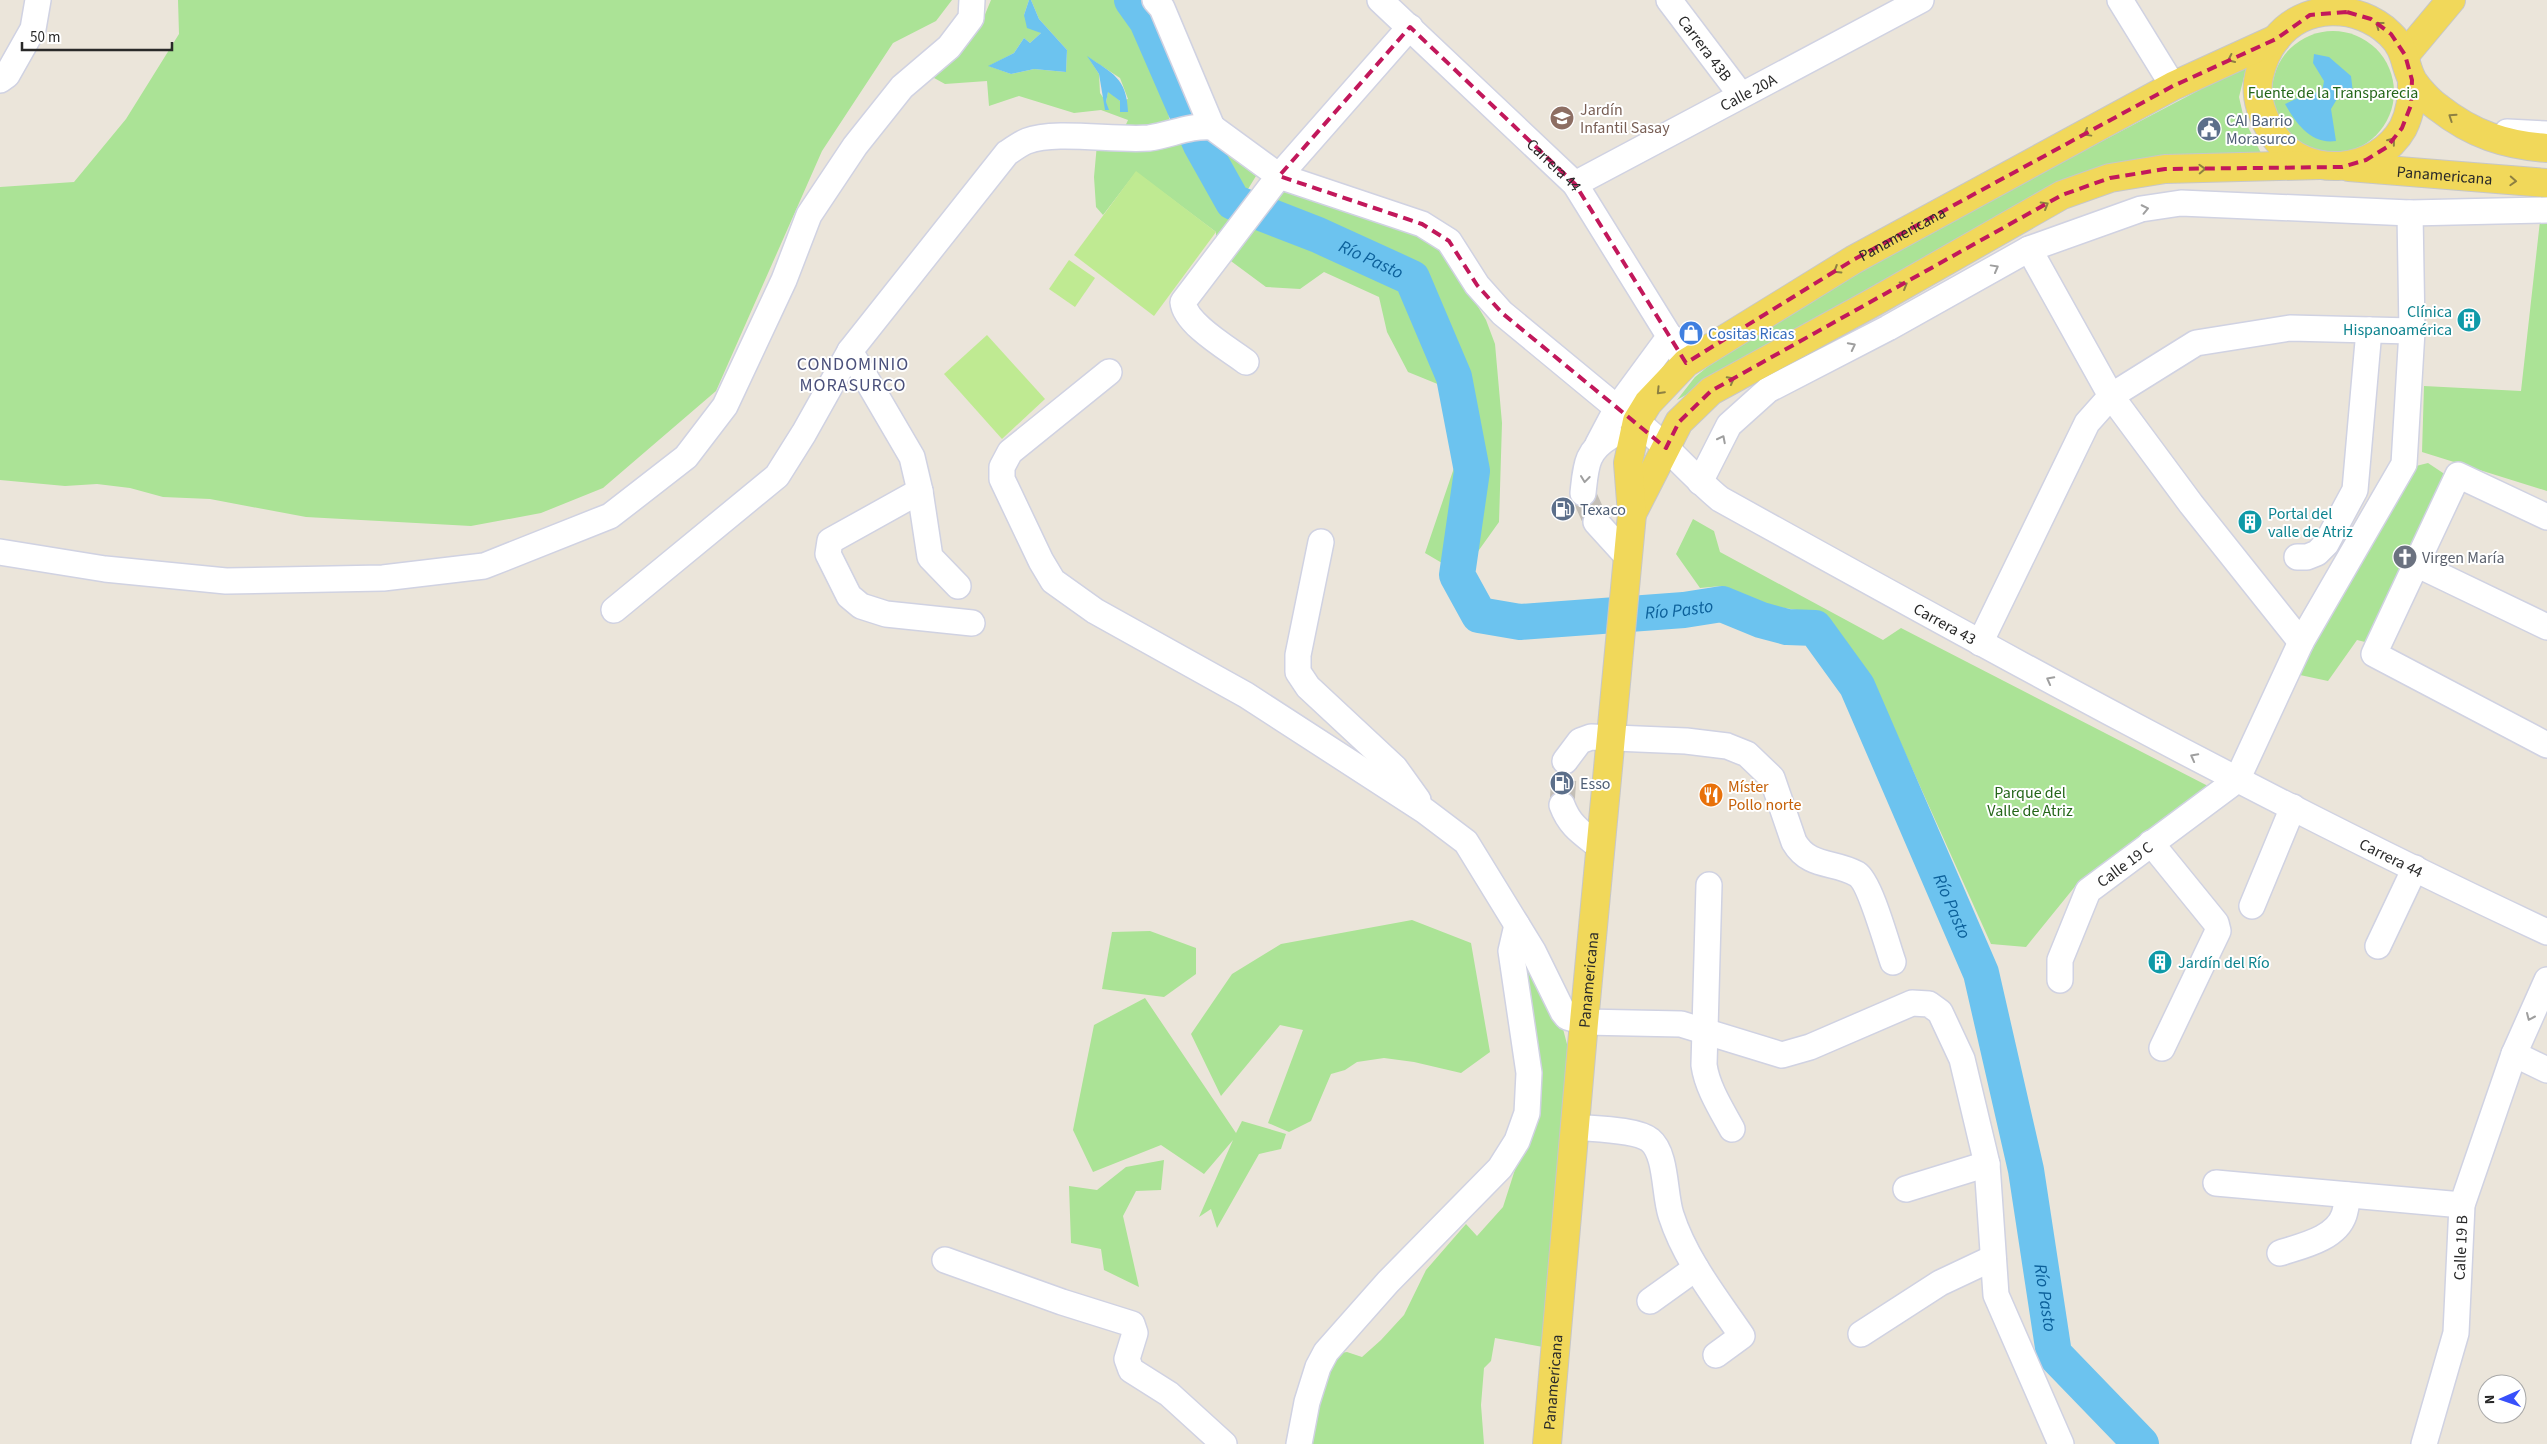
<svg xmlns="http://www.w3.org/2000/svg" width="2547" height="1444" viewBox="0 0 2547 1444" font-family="'Source Sans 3',sans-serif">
<rect width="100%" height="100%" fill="#ebe5da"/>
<g fill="#abe396" fill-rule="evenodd">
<path d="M178 0H952L936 21 893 43 822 151 716 391 603 488 541 513 471 526 306 517 210 499 163 497 130 488 97 484 65 486 0 480V187L74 182 126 119 179 34Z"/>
<path d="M991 0H1029L1024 15 1041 33 1030 43 1024 38 1014 53 989 66 1011 74 1034 69 1066 72 1067 50 1039 19 1031 0H1121L1141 31 1166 93 1171 135 1207 127 1241 154 1256 176 1242 199 1265 213 1286 184 1340 201 1442 247 1486 320 1495 344 1502 423 1499 522 1474 557 1442 563 1425 553 1455 465 1452 431 1440 385 1408 372 1387 332 1379 297 1324 272 1300 289 1266 287 1216 250V232L1136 172 1103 215 1096 207 1094 177 1097 144 1118 142 1128 120 1101 110 1074 113 1019 96 989 106 987 81 945 84 916 68 981 24ZM1088 57 1120 78 1128 99 1120 101 1108 91 1106 102 1100 93 1099 74Z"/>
<circle cx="2333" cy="92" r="61"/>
<path d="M2247 65 2239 97 2244 119 2263 157 2181 158 1842 305 1677 400 1695 377 1721 356 1836 281Z"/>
<path d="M2540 221H2547V491L2422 452 2424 386 2521 391Z"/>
<path d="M2428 463 2449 477 2365 642 2357 640 2328 681 2300 675 2309 650 2408 468Z"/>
<path d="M1693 519 1714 531 1720 552 1883 640 1901 628 2208 786 2077 884 2026 947 1991 944 1870 675 1823 614 1759 604 1721 586 1700 588 1676 554Z"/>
<path d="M1412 920 1471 943 1490 1052 1461 1073 1414 1062 1384 1058 1357 1062 1345 1070 1331 1074 1311 1121 1289 1132 1268 1123 1303 1030 1280 1025 1221 1096 1191 1034 1232 974 1281 944Z"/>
<path d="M1150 931 1196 948V974L1164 997 1102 989 1112 932Z"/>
<path d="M1519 945 1562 1025 1568 1048 1543 1347 1495 1338 1491 1361 1484 1368 1481 1405 1484 1444H1309L1314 1395 1334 1354 1347 1352 1362 1357 1381 1340 1404 1315 1426 1270 1466 1224 1477 1236 1503 1207 1528 1129Z"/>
<path d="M1145 998 1236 1133 1242 1121 1286 1134 1281 1149 1259 1154 1217 1228 1211 1209 1199 1217 1233 1140 1204 1174 1161 1145 1093 1172 1073 1130 1094 1025Z"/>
<path d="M1164 1160 1161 1190 1136 1191 1123 1216 1139 1287 1104 1270 1101 1249 1071 1243 1069 1186 1097 1190 1126 1167Z"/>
</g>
<g fill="#bfea92">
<path d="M1136 171 1216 232 1154 316 1074 255Z"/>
<path d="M1069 260 1095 278 1075 307 1049 289Z"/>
<path d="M987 335 1045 399 1002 439 944 374Z"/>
</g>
<g fill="#6cc3ef">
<path d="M1029 0H1031L1039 19 1067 50 1066 72 1034 69 1011 74 988 66 1014 53 1024 38 1030 43 1041 33 1027 28 1024 15Z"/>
<path d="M2314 54 2329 57 2351 76 2353 93 2340 94 2331 109 2336 141C2311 145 2295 122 2285 104L2309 93 2322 92 2324 81 2313 63Z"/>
<path d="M1087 56C1112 73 1127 78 1128 112H1120V101L1108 92 1106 102 1109 110H1105L1099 74Z"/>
</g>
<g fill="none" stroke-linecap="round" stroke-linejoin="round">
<path stroke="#6cc3ef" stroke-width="36" id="s1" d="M1132 0 1147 21 1201 145 1233 202 1318 235 1412 278 1454 377 1472 471 1457 575 1479 615 1520 622 1684 610 1722 604 1761 620 1787 627 1815 628 1857 686 1981 973 2026 1170 2054 1354 2141 1444"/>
<g stroke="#c4bfb7" stroke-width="25" stroke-dasharray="25 12" stroke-linecap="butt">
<path d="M1583 493 1596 522"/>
<path d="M1562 805 1565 761"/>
</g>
<defs>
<g id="minor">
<path d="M1155 0 1162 8 1212 127"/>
<path id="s2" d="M1380 0 1575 184 1686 363"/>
<path id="s3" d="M1669 0 1741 95"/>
<path d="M2120 0 2173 86"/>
<path d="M0 80 7 75 33 29 38 0"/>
<path d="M2507 132 2547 134"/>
<path id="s4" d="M1575 184 1921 0"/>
<path d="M2029 249 2111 396 2191 504 2301 642"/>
<path d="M850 351 912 457 920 491 930 557 958 586"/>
<path d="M1246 362C1229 349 1185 324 1183 302L1279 176 1410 27"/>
<path d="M1109 372 1010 452 1002 467V479L1041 561 1053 581 1095 611 1246 695 1425 811 1466 842 1533 951 1563 1012 1567 1017 1584 1022 1681 1024 1782 1055 1810 1047 1912 1003 1929 1004 1940 1012 1962 1059 1987 1164 1996 1295 2061 1444"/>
<path d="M1598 444 1617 408 1670 336"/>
<path d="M1700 482 1729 425 1768 390 1888 328 2029 249 2141 209 2181 203 2410 213 2547 210"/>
<path d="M920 491 830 541 828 554 849 596 861 606 886 614 972 623"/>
<path d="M1583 493C1586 465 1586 451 1611 436"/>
<path d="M2547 517 2458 475 2374 654 2547 745"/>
<path d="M1596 522 1626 555"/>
<path d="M1321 542 1298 655V672L1308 687 1395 768 1418 800"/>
<path d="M0 552 105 569 226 581 383 578 484 566 610 516 686 457 725 406 784 280 809 215 855 146 902 87 949 47 971 18 972 0"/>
<path d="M2297 557H2307L2317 553 2326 544 2355 490 2369 330"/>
<path d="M2416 564 2547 627"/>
<path id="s5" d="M614 610 777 476 804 433 850 351 1007 153C1013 149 1020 144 1027 141 1055 130 1115 141 1149 138 1171 135 1190 125 1212 127L1279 176 1422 224 1449 241 1477 285 1502 313 1617 408C1656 432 1685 470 1720 499 1992 650 2265 801 2547 932"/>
<path d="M1980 643 2087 423 2111 396 2196 343 2290 328 2412 331"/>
<path d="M1565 761 1580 741 1591 737 1686 741 1727 746 1747 754 1772 778 1794 842C1809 868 1834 861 1857 874 1870 882 1887 945 1893 962"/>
<path d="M1562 805C1570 827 1584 834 1601 848"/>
<path d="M2151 843 2216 923 2218 931 2162 1048"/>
<path d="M1709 885 1704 1065C1707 1087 1721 1109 1732 1129"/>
<path d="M2252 906 2293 807"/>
<path d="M2378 946 2415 868"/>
<path id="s6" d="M2060 980V960L2088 891 2237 780 2301 642 2404 464 2412 331 2410 213"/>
<path d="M2514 1054 2547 1070"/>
<path d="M1575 1127C1593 1129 1636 1129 1650 1140 1667 1154 1664 1194 1671 1215 1685 1259 1716 1298 1742 1336L1716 1355"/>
<path d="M2216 1183 2462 1205"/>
<path d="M1906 1189 1987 1164"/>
<path d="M2280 1253C2301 1246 2336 1239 2344 1215 2346 1209 2347 1201 2348 1195"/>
<path d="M945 1260 1062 1302 1132 1324 1135 1333 1127 1359 1131 1370 1169 1394 1224 1444"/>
<path d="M1650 1301 1696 1268"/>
<path d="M1861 1334 1940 1283 1993 1258"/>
<path d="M1299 1444 1307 1402 1318 1367 1326 1352 1388 1282 1500 1168 1517 1141 1527 1113 1529 1073 1511 951 1517 925"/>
<path id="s7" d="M2424 1444 2456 1333 2462 1205 2514 1054 2547 980"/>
</g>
<g id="major">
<path d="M2405 55 2451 0"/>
<path d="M2412 80C2412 97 2411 112 2403 128 2377 174 2306 180 2275 137 2263 120 2254 97 2259 76 2262 63 2267 50 2276 39 2304 3 2358 3 2390 34 2407 50 2404 66 2413 81 2419 90 2430 102 2439 108 2472 134 2505 145 2547 148"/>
<path id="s8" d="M2349 167 2547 183"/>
<path d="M1632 514 1679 422 1711 391 1874 302 2062 195 2110 178 2165 169 2320 165"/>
<path id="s9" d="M1547 1444 1584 1022 1632 514 1628 463 1637 421 1648 403 1686 363 1853 260 2173 86 2276 39"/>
</g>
</defs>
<use href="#minor" stroke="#d0d2e2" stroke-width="28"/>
<use href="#major" stroke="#c7c7c7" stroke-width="30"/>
<use href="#minor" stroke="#fff" stroke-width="25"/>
<use href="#major" stroke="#f1d85a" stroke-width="28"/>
</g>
<defs><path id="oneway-chevron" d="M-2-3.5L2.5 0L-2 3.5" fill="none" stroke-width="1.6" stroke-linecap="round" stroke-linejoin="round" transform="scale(1.25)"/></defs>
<g stroke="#8d8042">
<use href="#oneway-chevron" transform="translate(2379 25) rotate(-143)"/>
<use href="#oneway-chevron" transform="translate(2231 59) rotate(155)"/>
<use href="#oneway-chevron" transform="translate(2452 117) rotate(-146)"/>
<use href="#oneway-chevron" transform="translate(2087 133) rotate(151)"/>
<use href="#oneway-chevron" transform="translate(2392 141) rotate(-51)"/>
<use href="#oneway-chevron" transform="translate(2202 169) rotate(-2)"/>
<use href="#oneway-chevron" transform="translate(2513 181) rotate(3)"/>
<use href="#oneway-chevron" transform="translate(2045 205) rotate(-30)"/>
<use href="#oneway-chevron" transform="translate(1837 270) rotate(148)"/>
<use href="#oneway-chevron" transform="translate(1904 285) rotate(-30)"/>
<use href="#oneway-chevron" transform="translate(1731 380) rotate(-28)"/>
<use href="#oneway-chevron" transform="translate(1660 391) rotate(134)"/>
</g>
<g stroke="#9f9f9f">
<use href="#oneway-chevron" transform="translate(2145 209) rotate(-12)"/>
<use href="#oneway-chevron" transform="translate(1995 268) rotate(-29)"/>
<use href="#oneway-chevron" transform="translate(1852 346) rotate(-27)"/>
<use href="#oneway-chevron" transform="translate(1722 439) rotate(-63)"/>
<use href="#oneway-chevron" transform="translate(1585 479) rotate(97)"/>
<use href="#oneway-chevron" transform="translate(2050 680) rotate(-152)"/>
<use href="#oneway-chevron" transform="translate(2194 757) rotate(-152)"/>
<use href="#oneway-chevron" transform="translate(2530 1017) rotate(114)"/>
</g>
<path fill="none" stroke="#c2185b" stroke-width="4" stroke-dasharray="10 6" stroke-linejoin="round" d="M2347 12 2371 19 2391 34 2405 55 2412 80 2411 105 2402 128 2387 147 2366 160 2342 167 2165 169 2110 178 2062 195 1711 391 1679 422 1666 448 1502 313 1477 285 1449 241 1422 224 1279 176 1410 27 1575 184 1686 363 1853 260 2173 86 2276 39 2310 15Z"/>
<defs>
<symbol id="school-disc" viewBox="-11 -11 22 22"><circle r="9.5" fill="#8d6e63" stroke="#fff"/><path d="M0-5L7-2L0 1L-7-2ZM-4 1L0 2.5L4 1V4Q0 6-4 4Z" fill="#fff"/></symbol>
<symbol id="civic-disc" viewBox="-11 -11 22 22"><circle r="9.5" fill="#5c6f8a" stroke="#fff"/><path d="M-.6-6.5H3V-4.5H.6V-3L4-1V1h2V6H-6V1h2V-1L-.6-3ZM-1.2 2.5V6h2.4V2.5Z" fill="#fff"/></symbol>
<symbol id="building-disc" viewBox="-11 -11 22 22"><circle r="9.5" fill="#0f9aa8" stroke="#fff"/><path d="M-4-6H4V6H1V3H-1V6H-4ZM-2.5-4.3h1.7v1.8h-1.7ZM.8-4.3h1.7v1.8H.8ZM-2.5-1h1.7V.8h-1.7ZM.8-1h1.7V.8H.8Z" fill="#fff"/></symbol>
<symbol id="shop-disc" viewBox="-11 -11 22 22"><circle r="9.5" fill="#3f7fe0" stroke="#fff"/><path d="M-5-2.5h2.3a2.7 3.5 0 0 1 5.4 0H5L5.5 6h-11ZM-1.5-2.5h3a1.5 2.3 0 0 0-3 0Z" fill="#fff"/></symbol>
<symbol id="fuel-disc" viewBox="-11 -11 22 22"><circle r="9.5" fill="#5c6f8a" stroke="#fff"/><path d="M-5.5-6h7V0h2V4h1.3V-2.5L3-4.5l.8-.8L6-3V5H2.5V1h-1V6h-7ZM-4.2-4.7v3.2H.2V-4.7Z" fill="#fff"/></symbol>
<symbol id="church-disc" viewBox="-11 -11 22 22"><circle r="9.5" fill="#6b7280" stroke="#fff"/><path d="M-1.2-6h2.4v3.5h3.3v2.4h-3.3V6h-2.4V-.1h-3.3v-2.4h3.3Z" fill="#fff"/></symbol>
<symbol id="restaurant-disc" viewBox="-11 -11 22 22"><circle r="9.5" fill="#e8710a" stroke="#fff"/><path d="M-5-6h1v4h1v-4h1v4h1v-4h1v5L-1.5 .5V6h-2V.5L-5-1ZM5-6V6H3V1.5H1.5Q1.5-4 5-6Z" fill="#fff"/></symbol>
</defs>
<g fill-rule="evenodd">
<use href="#school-disc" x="1548" y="104" width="28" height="28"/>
<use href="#civic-disc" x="2195" y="115" width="28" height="28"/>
<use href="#building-disc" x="2455" y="306" width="28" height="28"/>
<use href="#shop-disc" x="1677" y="319" width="28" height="28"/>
<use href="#fuel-disc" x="1549" y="495" width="28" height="28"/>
<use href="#building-disc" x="2236" y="508" width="28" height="28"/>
<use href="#church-disc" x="2391" y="543" width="28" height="28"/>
<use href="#fuel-disc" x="1548" y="769" width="28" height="28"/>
<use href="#restaurant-disc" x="1697" y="781" width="28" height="28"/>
<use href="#building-disc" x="2146" y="948" width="28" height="28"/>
</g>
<g text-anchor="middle" stroke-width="4" stroke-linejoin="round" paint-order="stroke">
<g font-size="16" fill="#292929" stroke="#fff">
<text dy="6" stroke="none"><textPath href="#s3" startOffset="60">Carrera 43B</textPath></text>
<text dy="6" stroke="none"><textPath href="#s4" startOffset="196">Calle 20A</textPath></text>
<text dy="6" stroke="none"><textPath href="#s2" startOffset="240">Carrera 44</textPath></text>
<text dy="6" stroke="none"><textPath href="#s8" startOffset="96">Panamericana</textPath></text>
<text dy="6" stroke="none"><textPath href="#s9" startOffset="1356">Panamericana</textPath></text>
<text dy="6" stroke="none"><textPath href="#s5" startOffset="1718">Carrera 43</textPath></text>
<text dy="6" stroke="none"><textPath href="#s5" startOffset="2222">Carrera 44</textPath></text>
<text dy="6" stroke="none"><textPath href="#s6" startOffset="140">Calle 19 C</textPath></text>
<text dy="6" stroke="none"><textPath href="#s9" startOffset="466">Panamericana</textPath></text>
<text dy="6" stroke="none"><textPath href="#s7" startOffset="201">Calle 19 B</textPath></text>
<text dy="6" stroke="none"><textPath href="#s9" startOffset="62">Panamericana</textPath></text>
</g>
<g font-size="16" fill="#246619" stroke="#fff">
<text x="2333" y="98">Fuente de la Transparecia</text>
<text x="2030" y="798">Parque del<tspan x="2030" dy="18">Valle de Atriz</tspan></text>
</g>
<g font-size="16" fill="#785e54" stroke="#fff" text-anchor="start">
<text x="1580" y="115">Jardín<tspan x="1580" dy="18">Infantil Sasay</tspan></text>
</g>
<g font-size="16" fill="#4e5e75" stroke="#fff" text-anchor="start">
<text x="2226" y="126">CAI Barrio<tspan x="2226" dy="18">Morasurco</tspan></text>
<text x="1580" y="515">Texaco</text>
<text x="1580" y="789">Esso</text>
</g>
<g font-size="16" fill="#0d838f" stroke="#fff" text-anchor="start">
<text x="2452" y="317" text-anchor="end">Clínica<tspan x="2452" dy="18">Hispanoamérica</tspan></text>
<text x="2268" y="519">Portal del<tspan x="2268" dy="18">valle de Atriz</tspan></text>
<text x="2178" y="968">Jardín del Río</text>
</g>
<g font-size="16" fill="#366cbe" stroke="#fff" text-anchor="start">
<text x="1708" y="339">Cositas Ricas</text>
</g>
<g font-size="16" fill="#5b616d" stroke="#fff" text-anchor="start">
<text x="2422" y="563">Virgen María</text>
</g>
<g font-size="16" fill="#c56008" stroke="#fff" text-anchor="start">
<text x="1728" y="792">Míster<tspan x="1728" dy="18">Pollo norte</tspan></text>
</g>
<g font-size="18" font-style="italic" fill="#0c609a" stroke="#fff">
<text dy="6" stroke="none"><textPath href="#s1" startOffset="376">Río Pasto</textPath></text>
<text dy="6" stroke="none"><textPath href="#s1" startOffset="976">Río Pasto</textPath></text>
<text dy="6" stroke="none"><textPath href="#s1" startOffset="1428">Río Pasto</textPath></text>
<text dy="6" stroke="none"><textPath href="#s1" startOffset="1832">Río Pasto</textPath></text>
</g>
<g font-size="18" letter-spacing="1" fill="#494f7a" stroke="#fff">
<text x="853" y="370">CONDOMINIO<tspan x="853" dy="21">MORASURCO</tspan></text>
</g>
</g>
<g transform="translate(2502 1399) rotate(268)"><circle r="24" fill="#ffffff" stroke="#a9a9a9"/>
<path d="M0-4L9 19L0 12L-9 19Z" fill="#3850fb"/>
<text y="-8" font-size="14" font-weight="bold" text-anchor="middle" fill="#292929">N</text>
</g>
<path d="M22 42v8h150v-8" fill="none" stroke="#292929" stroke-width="2.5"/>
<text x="30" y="42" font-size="15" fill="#292929" stroke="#ffffff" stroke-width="4" paint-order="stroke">50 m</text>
</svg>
